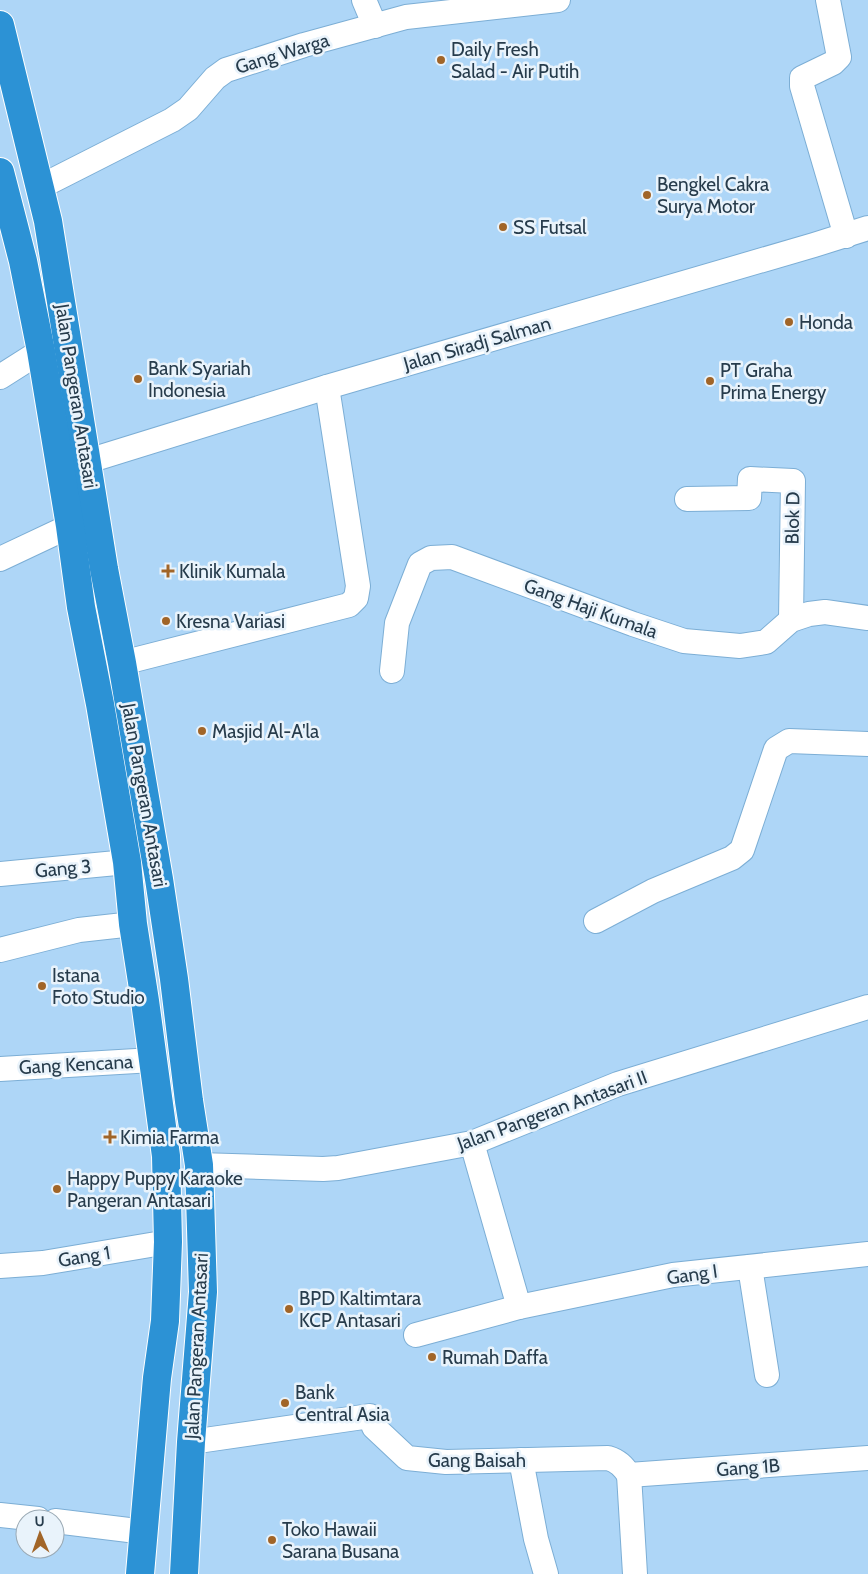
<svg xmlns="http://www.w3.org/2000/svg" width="868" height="1574" viewBox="0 0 868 1574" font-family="Cabin,sans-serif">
<rect width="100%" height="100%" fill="#aed6f7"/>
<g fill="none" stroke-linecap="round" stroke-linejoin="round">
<defs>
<g id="minor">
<path d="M364 0 375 26"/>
<path d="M828 0 839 57 833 63 802 78V86L846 236"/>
<path d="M40 187 172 120 188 109 215 78 226 70 304 45 406 17 558 0"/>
<path d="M0 377 41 351"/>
<path d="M88 461 327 387 814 245 868 228"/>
<path d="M687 499 749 498 750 479 793 481 791 620"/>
<path d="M0 559 70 526"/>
<path d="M122 663 349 605 356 598 358 586 327 387"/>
<path d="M392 671 397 623 420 564 431 558 452 557 633 624 684 641 740 646 766 642 791 620 809 614 825 612 868 618"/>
<path d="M0 874 127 862"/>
<path d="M596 921 653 891 732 858 742 850 776 749 789 741 868 744"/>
<path d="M0 950 79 930 133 924"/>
<path d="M0 1069 153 1060"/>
<path d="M472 1143 519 1307"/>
<path d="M199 1165 323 1169 338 1168 472 1143 618 1084 868 1007"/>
<path d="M0 1266 43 1263 168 1242"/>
<path d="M750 1267 767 1375"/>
<path d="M416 1335 519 1307 673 1275 868 1254"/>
<path d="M191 1442 370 1416 374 1427 407 1458 446 1462 608 1458C618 1461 623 1466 629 1475"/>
<path d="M521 1460 536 1539 546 1574"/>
<path d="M629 1475 868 1458"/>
<path d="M629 1475 635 1574"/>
<path d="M0 1515 38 1519"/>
<path d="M55 1521 145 1532"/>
</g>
<g id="highway">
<path d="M0 25 48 221 104 569 122 663 159 879 174 979 189 1101 199 1165 203 1292 191 1442 184 1574"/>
<path d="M0 172 23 261 41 351 70 526 81 607 100 704 127 862 133 924 145 1001 166 1156 168 1242 165 1321 157 1378 140 1574"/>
</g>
</defs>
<use href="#minor" stroke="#7caed5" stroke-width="26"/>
<use href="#highway" stroke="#fff" stroke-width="30"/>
<use href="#minor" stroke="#fff" stroke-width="24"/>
<use href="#highway" stroke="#2c92d5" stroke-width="28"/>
</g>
<g fill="#a16528" stroke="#e9f3fb" stroke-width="2">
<circle cx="441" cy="60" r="5"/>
<circle cx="647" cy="195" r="5"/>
<circle cx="503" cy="227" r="5"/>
<circle cx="789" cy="322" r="5"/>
<circle cx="138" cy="379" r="5"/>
<circle cx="710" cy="381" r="5"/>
<path d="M165.5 563.5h5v5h5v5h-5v5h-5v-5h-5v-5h5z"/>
<circle cx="166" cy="621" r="5"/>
<circle cx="202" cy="731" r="5"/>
<circle cx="42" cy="986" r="5"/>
<path d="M107.5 1129.5h5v5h5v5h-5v5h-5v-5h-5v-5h5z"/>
<circle cx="57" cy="1189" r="5"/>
<circle cx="289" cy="1309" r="5"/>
<circle cx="432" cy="1357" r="5"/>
<circle cx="285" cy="1403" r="5"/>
<circle cx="272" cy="1540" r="5"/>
</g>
<g text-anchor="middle" stroke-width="5" stroke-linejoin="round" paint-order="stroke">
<g font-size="19" fill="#273c4c" stroke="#e9f3fb" text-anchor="start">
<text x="451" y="56">Daily Fresh<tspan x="451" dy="22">Salad - Air Putih</tspan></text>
<text x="657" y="191">Bengkel Cakra<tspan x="657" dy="22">Surya Motor</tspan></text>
<text x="513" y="234">SS Futsal</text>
<text x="799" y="329">Honda</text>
<text x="148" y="375">Bank Syariah<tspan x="148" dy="22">Indonesia</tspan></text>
<text x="720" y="377">PT Graha<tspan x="720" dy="22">Prima Energy</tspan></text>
<text x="179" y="578">Klinik Kumala</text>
<text x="176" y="628">Kresna Variasi</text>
<text x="212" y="738">Masjid Al-A'la</text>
<text x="52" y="982">Istana<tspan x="52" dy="22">Foto Studio</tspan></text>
<text x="120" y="1144">Kimia Farma</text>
<text x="67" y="1185">Happy Puppy Karaoke<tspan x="67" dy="22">Pangeran Antasari</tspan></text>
<text x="299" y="1305">BPD Kaltimtara<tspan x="299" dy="22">KCP Antasari</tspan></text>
<text x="442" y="1364">Rumah Daffa</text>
<text x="295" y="1399">Bank<tspan x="295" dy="22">Central Asia</tspan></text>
<text x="282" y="1536">Toko Hawaii<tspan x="282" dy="22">Sarana Busana</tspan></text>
</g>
<g font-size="19" fill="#273c4c" stroke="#e9f3fb">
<text transform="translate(282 53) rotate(-17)" y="7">Gang Warga</text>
<text transform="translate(477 343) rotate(-16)" y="7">Jalan Siradj Salman</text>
<text transform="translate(77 396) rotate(81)" y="7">Jalan Pangeran Antasari</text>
<text transform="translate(792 518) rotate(-89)" y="7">Blok D</text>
<text transform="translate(591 608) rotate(20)" y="7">Gang Haji Kumala</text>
<text transform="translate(145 795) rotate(80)" y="7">Jalan Pangeran Antasari</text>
<text transform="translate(63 868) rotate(-5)" y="7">Gang 3</text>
<text transform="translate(76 1064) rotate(-3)" y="7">Gang Kencana</text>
<text transform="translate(552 1110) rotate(-20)" y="7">Jalan Pangeran Antasari II</text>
<text transform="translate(84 1256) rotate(-9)" y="7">Gang 1</text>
<text transform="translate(692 1274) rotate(-8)" y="7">Gang I</text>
<text transform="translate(196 1346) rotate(-87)" y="7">Jalan Pangeran Antasari</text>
<text x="477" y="1467">Gang Baisah</text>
<text transform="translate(748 1467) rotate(-4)" y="7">Gang 1B</text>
</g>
</g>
<g transform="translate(40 1534) rotate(358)"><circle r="24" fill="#e9f3fb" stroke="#9baab5"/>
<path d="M0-4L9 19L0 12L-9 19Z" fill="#a16528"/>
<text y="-8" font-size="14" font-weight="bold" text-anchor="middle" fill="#273c4c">U</text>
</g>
</svg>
